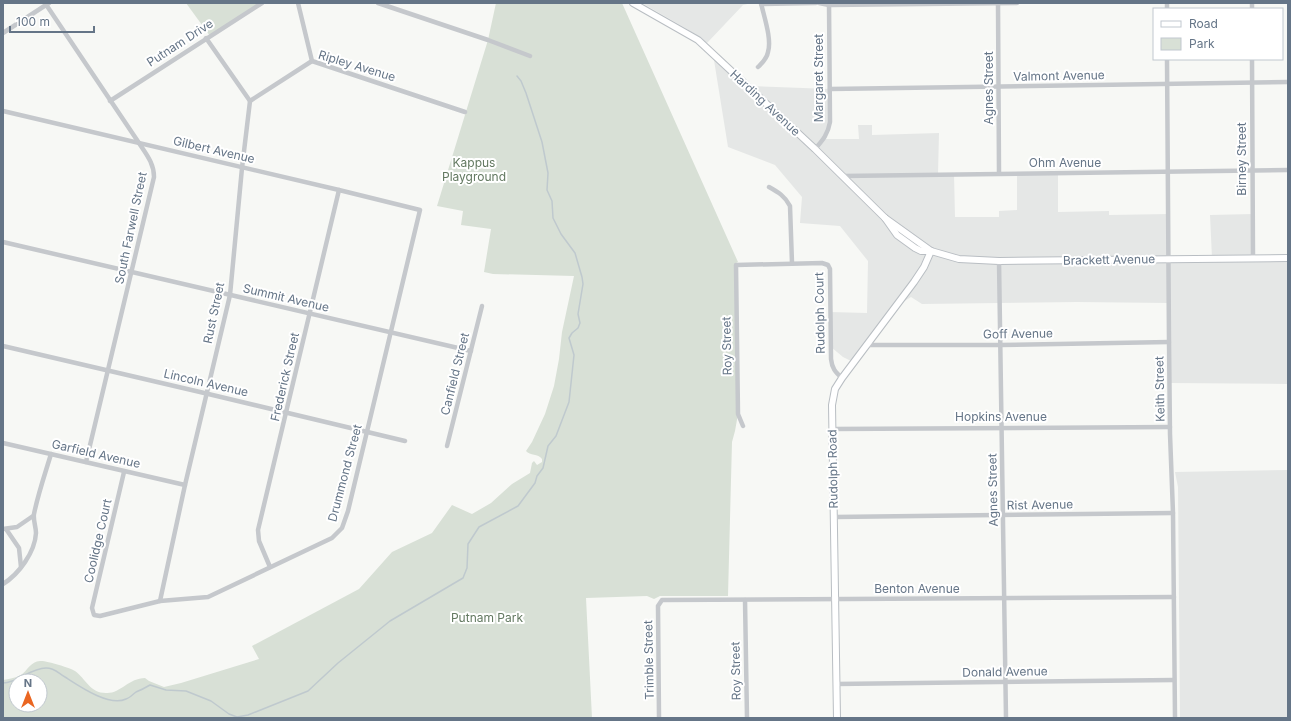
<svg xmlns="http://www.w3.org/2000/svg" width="1291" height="721" viewBox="0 0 1291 721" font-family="Inter,sans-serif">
<rect width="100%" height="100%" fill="#f7f8f5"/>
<g fill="#e5e7e6">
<path d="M642 3H752L743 5 707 43 687 29Z"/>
<path d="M713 54 748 86 830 89V122L824 139H859L858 125H872V135L939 133 938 174H954L955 217H999V211L1017 210V173H1058V212L1109 211V215L1169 214V259L1212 258 1210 215 1253 214V258H1288V384L1170 383 1169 303 1077 302 922 304 911 297 895 307 853 362 843 357 831 347 830 312 867 313 868 261 840 226 800 223 802 197 775 165 728 147Z"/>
<path d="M1288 470V718H1180L1178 487 1175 472Z"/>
</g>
<g fill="#d8e0d6" fill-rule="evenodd">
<path d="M186 3H262L210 36Z"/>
<path d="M496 3H622L738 262 736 263 738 414 735 431 732 442 728 596H660L654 599 647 596 586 598 592 718H3V680C9 679 15 678 21 675 27 671 31 661 40 661 45 660 71 668 75 671 86 679 90 693 106 693 120 694 129 678 145 678L149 681 164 687 181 683 259 659 252 646 359 589 392 552 432 533 452 505 472 514 491 503 512 484 530 473 532 463 534 461 537 465 542 462V459C538 453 530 456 526 451L532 442 545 414 554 386 559 359 562 332 574 276 493 274 484 272 491 229 461 225 463 211 437 206 488 40ZM16 681H40V705H16Z"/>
</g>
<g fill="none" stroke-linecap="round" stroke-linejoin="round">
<path stroke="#bfc9ce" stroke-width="1.5" d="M3 683C18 683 30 668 46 668 55 668 58 673 65 677 79 686 109 707 126 699 130 698 133 694 136 692 141 690 145 688 150 685L166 690 186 691 211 701 229 714 237 717 248 715 308 691 338 663 390 621 463 578 467 568 468 544 479 527 518 506 535 483 537 476 543 468 548 446 556 436 569 402 574 355 569 338 572 333 578 328 580 323 578 314 583 284 582 277 575 253 561 234 553 218 552 201 547 190 548 173 542 142 526 93 521 81 517 76"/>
<defs>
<g id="secondary">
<path d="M633 3 698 40 815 149 885 218 931 251"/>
<path d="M885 218 897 235 915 248 921 251H931L959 259 999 261 1288 258"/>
<path d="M837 718 832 405 835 389 842 378 914 282 924 267 931 251"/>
</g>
</defs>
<use href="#secondary" stroke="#b9bec3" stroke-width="8"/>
<g stroke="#c5c8cc" stroke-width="4.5">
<path d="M45 3 139 143C146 154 154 163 154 177L86 462"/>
<path d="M298 3 312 61"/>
<path d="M378 3 488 40 530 56"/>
<path d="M819 3 829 5 1017 3"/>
<path d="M998 3 999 173"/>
<path d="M1167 3V9"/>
<path d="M761 4 816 3"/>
<path d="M1252 9V3"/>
<path d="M3 33 49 3"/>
<path d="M1167 59 1169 342 1170 434 1173 513 1175 718"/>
<path d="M1252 59 1253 258"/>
<path d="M758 67C762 63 767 59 768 52 772 39 764 17 761 3"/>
<path d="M830 89 1288 82"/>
<path d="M110 101 262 3"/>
<path d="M250 101 312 61 465 112"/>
<path d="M3 111 339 190 420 210 348 511 342 528 332 538 208 597 160 601 100 616 94 615 92 608 124 472"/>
<path d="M815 149C823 140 828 134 830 122L829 3"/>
<path d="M843 176 1288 170"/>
<path d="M769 187C778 192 785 196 790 206L792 263"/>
<path d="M3 242 471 351"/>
<path d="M999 261 1006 718"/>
<path d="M866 345H1000L1169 342"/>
<path d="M3 346 200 392 405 441"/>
<path d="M743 426 738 414 736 265 822 263 828 265 830 269 831 359C832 368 835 372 842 378"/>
<path d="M832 429 1170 427"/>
<path d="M3 443 185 485"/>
<path d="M447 446 482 306"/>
<path d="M835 517 1173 513"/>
<path d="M3 529 17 527 33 516"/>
<path d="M6 529 19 548 21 567"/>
<path d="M270 567 259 541 258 530 339 190"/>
<path d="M3 584C19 574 35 552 36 533 36 527 33 520 34 514 38 494 45 474 51 454"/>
<path d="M745 600 747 718"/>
<path d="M160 601 185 485 230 295 242 168 250 101 206 38"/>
<path d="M836 684 1174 680"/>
<path d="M659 718 658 606 662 600 1174 597"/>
</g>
<use href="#secondary" stroke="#fff" stroke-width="6"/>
</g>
<g text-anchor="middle" stroke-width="4" stroke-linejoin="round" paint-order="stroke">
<g font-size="12" fill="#657587" stroke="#fff">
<text transform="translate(180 43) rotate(-33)" y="4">Putnam Drive</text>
<text transform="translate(357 66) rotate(17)" y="4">Ripley Avenue</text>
<text transform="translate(1059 76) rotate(-1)" y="4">Valmont Avenue</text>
<text transform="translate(819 78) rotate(-90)" y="4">Margaret Street</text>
<text transform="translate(989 88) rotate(-90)" y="4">Agnes Street</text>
<text transform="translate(765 103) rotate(43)" y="4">Harding Avenue</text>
<text transform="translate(214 150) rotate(13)" y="4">Gilbert Avenue</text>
<text transform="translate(1242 159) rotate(-90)" y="4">Birney Street</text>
<text x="1065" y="167">Ohm Avenue</text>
<text transform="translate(131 228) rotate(-78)" y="4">South Farwell Street</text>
<text transform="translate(1109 260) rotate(-1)" y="4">Brackett Avenue</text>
<text transform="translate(286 298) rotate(13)" y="4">Summit Avenue</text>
<text transform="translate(214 313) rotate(-78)" y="4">Rust Street</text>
<text transform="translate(820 313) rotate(-91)" y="4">Rudolph Court</text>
<text transform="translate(1018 334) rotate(-1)" y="4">Goff Avenue</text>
<text transform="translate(727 346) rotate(-91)" y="4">Roy Street</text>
<text transform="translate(455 374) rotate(-76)" y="4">Canfield Street</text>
<text transform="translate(285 377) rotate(-77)" y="4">Frederick Street</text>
<text transform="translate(206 383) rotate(13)" y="4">Lincoln Avenue</text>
<text transform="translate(1160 389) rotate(-91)" y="4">Keith Street</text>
<text x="1001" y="421">Hopkins Avenue</text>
<text transform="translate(96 454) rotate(13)" y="4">Garfield Avenue</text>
<text transform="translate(833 469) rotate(-91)" y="4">Rudolph Road</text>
<text transform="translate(345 473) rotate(-75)" y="4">Drummond Street</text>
<text transform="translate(993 490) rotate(-91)" y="4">Agnes Street</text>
<text transform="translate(1040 505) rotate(-1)" y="4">Rist Avenue</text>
<text transform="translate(98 541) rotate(-77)" y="4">Coolidge Court</text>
<text x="917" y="593">Benton Avenue</text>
<text transform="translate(649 660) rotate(-91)" y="4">Trimble Street</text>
<text transform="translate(736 671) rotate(-91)" y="4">Roy Street</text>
<text transform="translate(1005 672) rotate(-1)" y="4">Donald Avenue</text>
</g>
<g font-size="12" fill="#637961" stroke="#fff">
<text x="474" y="167">Kappus<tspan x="474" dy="14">Playground</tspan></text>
<text x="487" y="622">Putnam Park</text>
</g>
</g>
<rect width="1291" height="721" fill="none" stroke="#657587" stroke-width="8"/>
<rect x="1153" y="8" width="130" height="52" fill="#ffffff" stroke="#c1c8cf"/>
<rect x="1161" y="21" width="20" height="6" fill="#ffffff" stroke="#c1c8cf"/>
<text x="1189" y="28" font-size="12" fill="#657587">Road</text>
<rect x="1161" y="38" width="20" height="12" fill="#d8e0d6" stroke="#c1c8cf"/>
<text x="1189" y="48" font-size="12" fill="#657587">Park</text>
<g transform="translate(28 693)"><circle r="19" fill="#ffffff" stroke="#c1c8cf"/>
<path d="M0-3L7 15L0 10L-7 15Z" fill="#ea6622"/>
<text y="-6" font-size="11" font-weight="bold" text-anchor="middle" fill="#657587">N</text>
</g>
<path d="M10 26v6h84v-6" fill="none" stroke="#657587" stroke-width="2"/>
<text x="16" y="26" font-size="12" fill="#657587" stroke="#ffffff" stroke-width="3" paint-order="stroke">100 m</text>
</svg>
